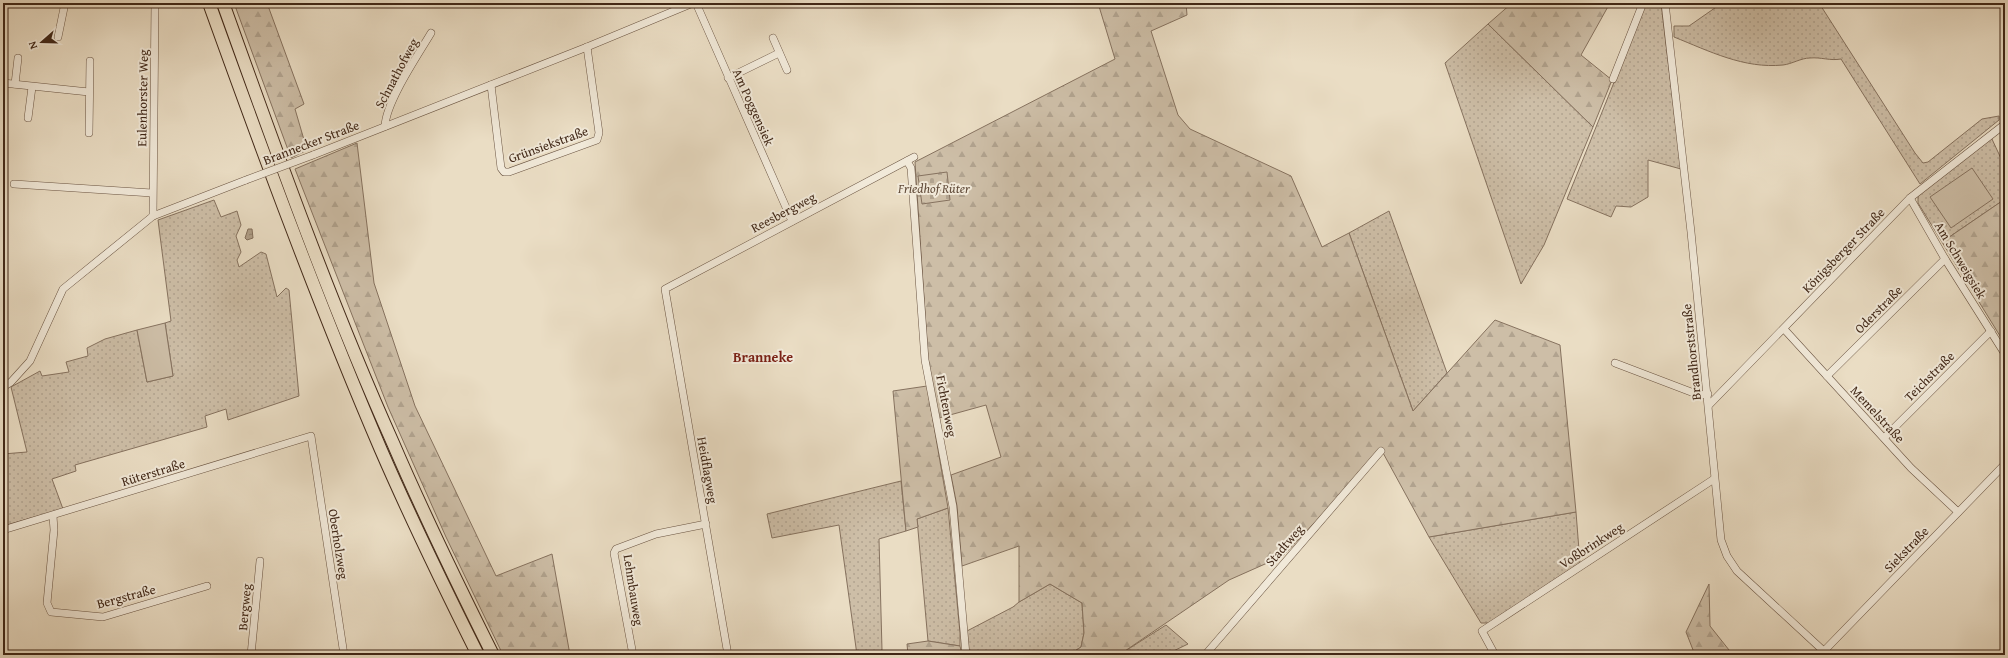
<svg xmlns="http://www.w3.org/2000/svg" width="2008" height="658" viewBox="0 0 2008 658" font-family="'Gentium Book Plus',serif">
<defs>
<pattern id="grass-dots" width="8" height="8" patternUnits="userSpaceOnUse"><rect width="8" height="8" fill="#cdbea7"/><path d="M2 2h.1M6 6h.1" fill="none" stroke="#b1a38f" stroke-width="1.8" stroke-linecap="round"/></pattern>
<pattern id="forest-firs" width="22" height="20" patternUnits="userSpaceOnUse"><rect width="22" height="20" fill="#cdbea7"/><path d="M5 1l3.5 6h-7zM16 11l3.5 6h-7z" fill="#b1a38f"/></pattern>
<pattern id="cemetery-stones" width="16" height="16" patternUnits="userSpaceOnUse"><rect width="16" height="16" fill="#cdbea7"/><path d="M2 7V4a2 2 0 0 1 4 0v3zM10 15v-3a2 2 0 0 1 4 0v3z" fill="#b1a38f"/></pattern>
<pattern id="water-ripples" width="26" height="14" patternUnits="userSpaceOnUse"><rect width="26" height="14" fill="#b09f89"/><path d="M2 4q2-2 4 0t4 0M15 11q2-2 4 0t4 0" fill="none" stroke="#91826f"/></pattern>
</defs>
<rect width="100%" height="100%" fill="#eaddc4"/>
<filter id="stains"><feTurbulence type="fractalNoise" baseFrequency=".005" numOctaves="4"/><feColorMatrix values="0 0 0 0 .2 0 0 0 0 .09 0 0 0 0 .02 0 0 0 .5 -.17"/></filter>
<radialGradient id="worn" r=".72"><stop offset=".6" stop-color="#630" stop-opacity="0"/><stop offset="1" stop-color="#630" stop-opacity=".3"/></radialGradient>
<g fill="url(#grass-dots)" stroke="#86725f">
<path d="M1646 3H1661L1681 169 1648 160V197L1631 207 1616 206 1611 217 1567 199Z"/>
<path d="M1722 3H1819L1915 153 1923 163 1928 162 1982 119 1999 116V120L1920 184 1841 59C1830 61 1821 57 1810 58 1801 58 1792 64 1783 65 1744 69 1709 51 1674 37V26H1689Z"/>
<path d="M1488 24 1593 127 1544 245 1521 284 1445 63Z"/>
<path d="M1991 137 2005 167V199L1942 242 1918 203V196Z"/>
<path d="M214 200 221 217 237 211 241 225 236 236 241 252 237 260 239 267 261 252 266 254 277 297 286 288 289 290 299 396 228 420 226 409 205 416 207 427 75 465 76 471 52 479 63 509 3 526V454L27 452 11 387 40 371 42 376 69 372 66 362 88 356 87 348 105 339 137 330 147 382 173 376 165 323 171 321 158 220Z"/>
<path d="M1389 211 1447 373 1413 411 1349 233Z"/>
<path d="M901 481 906 531 879 539 882 650 875 653V655H857L839 525 772 538 767 514Z"/>
<path d="M948 508 960 633V646L928 641 917 519Z"/>
<path d="M1576 512 1580 563 1489 623H1481L1429 537Z"/>
<path d="M1050 584 1082 603 1084 633 1081 647 1068 655H969L967 631 1013 607 1019 602Z"/>
<path d="M1166 625 1188 644 1165 655H1119Z"/>
</g>
<g fill="url(#forest-firs)" stroke="#86725f">
<path d="M234 3H267L304 104 295 109 307 150 291 158Z"/>
<path d="M1098 3H1186L1187 15 1151 31 1178 115 1190 129 1291 176 1322 247 1349 233 1413 411 1495 320 1560 345 1576 512 1429 537 1382 451 1283 556 1229 580 1119 655H1069L1081 647 1084 633 1082 603 1050 584 1019 602V546L962 566 957 506 951 475 1001 457 986 405 939 418 928 359 915 162 1115 59Z"/>
<path d="M1512 3H1610L1581 55 1612 80 1593 127 1488 24Z"/>
<path d="M357 143 374 283 415 406 496 576 552 554 570 655H503L446 537 388 407 295 169Z"/>
<path d="M2005 199V344L1942 242Z"/>
<path d="M927 386 948 508 917 519 918 527 906 531 893 391Z"/>
<path d="M1709 584 1710 626 1733 655H1695L1686 632Z"/>
<path d="M928 641 960 646 962 655H908L907 644Z"/>
</g>
<path fill="url(#cemetery-stones)" stroke="#86725f" d="M947 172 950 200 922 204 918 176Z"/>
<g fill="#cdbea7" stroke="#86725f">
<path d="M1972 168 1993 199 1951 228 1930 197Z"/>
<path d="M165 323 173 376 147 382 137 330Z"/>
</g>
<path fill="url(#water-ripples)" stroke="#836f5b" d="M248 229H252L253 238 247 240 245 238Z"/>
<g fill="none" stroke-linecap="round" stroke-linejoin="round">
<defs>
<g id="minor">
<path d="M696 3 792 221"/>
<path d="M1665 3 1691 232 1721 540 1727 556 1737 571 1828 655"/>
<path d="M58 37 65 3"/>
<path d="M773 38 787 70"/>
<path d="M728 78 779 53"/>
<path d="M1613 79 1643 3"/>
<path d="M3 83 89 92"/>
<path d="M15 84 18 58"/>
<path d="M491 85 501 168 504 172H509L597 140 599 133 587 47"/>
<path d="M28 118 32 87"/>
<path d="M385 126C386 102 418 55 431 33"/>
<path d="M89 133 90 61"/>
<path d="M313 155 587 47 693 3"/>
<path d="M907 161 911 168 925 360 953 507 966 655"/>
<path d="M14 184 152 193"/>
<path d="M1910 198 1945 259 2005 354"/>
<path d="M153 216 155 3"/>
<path d="M1784 329 1911 468 1958 512"/>
<path d="M1615 363 1699 395 1708 394"/>
<path d="M1827 376 1945 259"/>
<path d="M3 387 11 382 30 361 63 289 153 216 246 180"/>
<path d="M1709 405 1910 198 2005 124"/>
<path d="M1885 437 1991 331"/>
<path d="M53 516 54 530 47 603 51 612 103 617 207 586"/>
<path d="M3 530 311 436 344 655"/>
<path d="M1824 651 2005 464"/>
<path d="M251 655 260 561"/>
<path d="M633 655 614 553 616 549 656 534 706 524"/>
<path d="M728 655 665 289 914 157"/>
<path d="M1205 655 1381 451"/>
<path d="M1495 655 1482 631 1714 479"/>
</g>
<g id="motorway">
<path d="M209 3C263 153 318 303 381 450 411 519 444 587 478 655"/>
<path d="M223 3C276 151 329 300 393 443 424 515 458 585 493 655"/>
</g>
</defs>
<use href="#minor" stroke="#6a5442" stroke-width="8"/>
<use href="#motorway" stroke="#402717" stroke-width="14"/>
<use href="#minor" stroke="#f1e9d9" stroke-width="7"/>
<use href="#motorway" stroke="#eaddc4" stroke-width="12"/>
<defs>
<path id="minor-bridge" d="M246 180 313 155"/>
</defs>
<use href="#minor-bridge" stroke="#6a5442" stroke-width="8" stroke-linecap="butt"/>
<use href="#minor-bridge" stroke="#f1e9d9" stroke-width="7"/>
</g>
<g text-anchor="middle" stroke-width="4" stroke-linejoin="round" paint-order="stroke">
<g font-size="13" fill="#402717" stroke="#f1e9d9">
<text transform="translate(396 73) rotate(-62)" y="5">Schnathofweg</text>
<text transform="translate(142 98) rotate(-89)" y="5">Eulenhorster Weg</text>
<text transform="translate(754 107) rotate(66)" y="5">Am Poggensiek</text>
<text transform="translate(311 142) rotate(-21)" y="5">Brannecker Straße</text>
<text transform="translate(548 144) rotate(-20)" y="5">Grünsiekstraße</text>
<text transform="translate(783 212) rotate(-28)" y="5">Reesbergweg</text>
<text transform="translate(1843 250) rotate(-46)" y="5">Königsberger Straße</text>
<text transform="translate(1961 260) rotate(59)" y="5">Am Schweigsiek</text>
<text transform="translate(1878 309) rotate(-45)" y="5">Oderstraße</text>
<text transform="translate(1691 352) rotate(-96)" y="5">Brandhorststraße</text>
<text transform="translate(1929 376) rotate(-45)" y="5">Teichstraße</text>
<text transform="translate(947 406) rotate(79)" y="5">Fichtenweg</text>
<text transform="translate(1878 414) rotate(47)" y="5">Memelstraße</text>
<text transform="translate(708 470) rotate(80)" y="5">Heidflagweg</text>
<text transform="translate(153 472) rotate(-17)" y="5">Rüterstraße</text>
<text transform="translate(339 544) rotate(81)" y="5">Oberholzweg</text>
<text transform="translate(1284 545) rotate(-49)" y="5">Stadtweg</text>
<text transform="translate(1591 545) rotate(-33)" y="5">Voßbrinkweg</text>
<text transform="translate(1906 549) rotate(-46)" y="5">Siekstraße</text>
<text transform="translate(634 590) rotate(81)" y="5">Lehmbauweg</text>
<text transform="translate(126 596) rotate(-15)" y="5">Bergstraße</text>
<text transform="translate(244 607) rotate(-85)" y="5">Bergweg</text>
</g>
<g font-size="13" font-style="italic" fill="#634d3b" stroke="#f1e9d9">
<text x="934" y="193">Friedhof Rüter</text>
</g>
<g font-size="14" font-weight="bold" fill="#7a1f14" stroke="#f1e9d9">
<text x="763" y="362">Branneke</text>
</g>
</g>
<rect width="2008" height="658" fill="none" stroke="#eaddc4" stroke-width="16"/>
<rect x="4" y="4" width="2000" height="650" fill="none" stroke="#402717" stroke-width="2"/>
<rect x="8" y="8" width="1992" height="642" fill="none" stroke="#402717"/>
<g transform="translate(42 42) rotate(250)" stroke="#f1e9d9" stroke-width="3" paint-order="stroke">
<path d="M0-3L7 15L0 10L-7 15Z" fill="#402717"/>
<text y="-6" font-size="11" font-weight="bold" text-anchor="middle" fill="#402717">N</text>
</g>
<rect width="100%" height="100%" filter="url(#stains)"/>
<rect width="100%" height="100%" fill="url(#worn)"/>
</svg>
